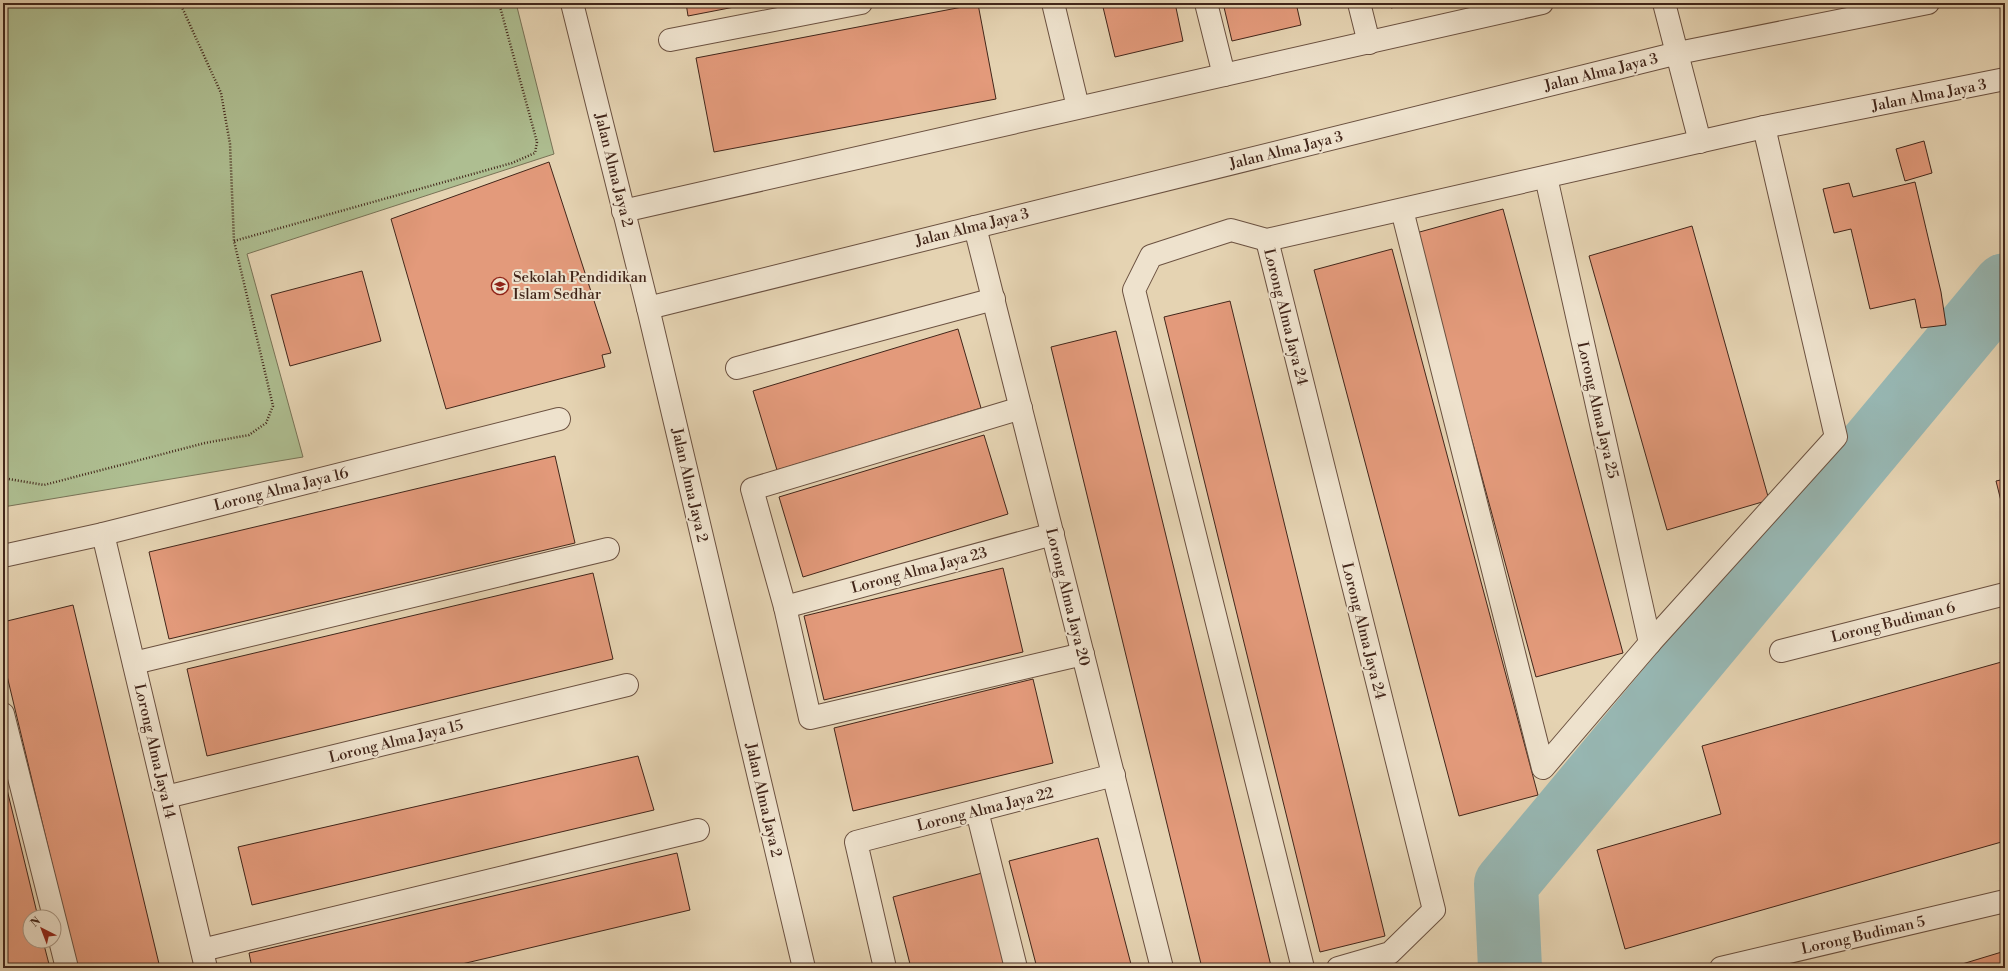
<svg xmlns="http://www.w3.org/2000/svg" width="2008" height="971" viewBox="0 0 2008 971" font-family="'Libre Bodoni',serif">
<rect width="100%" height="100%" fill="#e5d3b2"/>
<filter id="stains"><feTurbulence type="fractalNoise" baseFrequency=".005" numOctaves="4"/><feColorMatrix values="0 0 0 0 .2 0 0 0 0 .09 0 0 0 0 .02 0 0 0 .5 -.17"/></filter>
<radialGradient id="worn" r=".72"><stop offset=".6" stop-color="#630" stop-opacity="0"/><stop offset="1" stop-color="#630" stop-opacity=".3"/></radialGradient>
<path fill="#aebe91" stroke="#787256" d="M3 3H516L554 154 247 254 303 457 3 507Z"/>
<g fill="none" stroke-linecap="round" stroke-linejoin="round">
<path stroke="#97b7b3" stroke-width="64" d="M1510 968 1506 884 2005 285"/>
</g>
<g fill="#e39a7b" stroke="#42261a">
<path d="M686 3H755L688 16Z"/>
<path d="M1102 3H1175L1183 41 1115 57Z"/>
<path d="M1223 3H1296L1301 25 1232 41Z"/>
<path d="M1390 3H1413L1391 8Z"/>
<path d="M978 4 996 99 714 152 696 58Z"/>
<path d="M1924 141 1932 173 1905 181 1896 149Z"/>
<path d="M549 162 611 353 602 355 605 367 446 409 391 219Z"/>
<path d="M1915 182 1941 292 1946 325 1921 328 1915 299 1870 309 1851 229 1834 233 1823 189 1849 183 1853 197Z"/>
<path d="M1503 209 1623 653 1536 677 1416 233Z"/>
<path d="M1692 226 1769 500 1667 530 1589 256Z"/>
<path d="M1392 249 1538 795 1459 816 1314 270Z"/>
<path d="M362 271 381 341 290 366 271 295Z"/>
<path d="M1230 301 1385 936 1320 952 1164 317Z"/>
<path d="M958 329 981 408 777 470 753 391Z"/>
<path d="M1116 331 1271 966 1262 968H1202L1051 347Z"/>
<path d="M984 435 1008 514 803 577 779 497Z"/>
<path d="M555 456 575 543 169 639 149 552Z"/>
<path d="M2005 479V517L1996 481Z"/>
<path d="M1003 568 1023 652 824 700 804 616Z"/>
<path d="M593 573 613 659 207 756 187 669Z"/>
<path d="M73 605 160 968H77L3 659V622Z"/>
<path d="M2005 661V841L1625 949 1597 850 1721 814 1702 746Z"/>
<path d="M1033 679 1053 763 853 811 834 728Z"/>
<path d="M638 756 654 810 252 905 238 847Z"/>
<path d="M3 773 38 917H30V941H43L50 968H3Z"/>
<path d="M1098 838 1132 968H1037L1009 861Z"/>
<path d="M677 853 690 910 445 968H252L249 953Z"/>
<path d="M982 873 1006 968H911L893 897Z"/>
<path d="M2005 951V968H1949Z"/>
</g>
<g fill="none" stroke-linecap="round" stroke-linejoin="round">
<defs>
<g id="minor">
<path d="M572 3 648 308 804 968"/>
<path d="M1053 3 1078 107"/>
<path d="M1206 3 1224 75"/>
<path d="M1359 3 1369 43"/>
<path d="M1664 3 1700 142"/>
<path d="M670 40 861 3"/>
<path d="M1546 177 1650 643"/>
<path d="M1402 210 1543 768 1650 643 1836 437 1764 127"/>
<path d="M623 211 1542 3"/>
<path d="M975 227 1162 968"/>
<path d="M1267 240 1434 910 1390 953 1338 968"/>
<path d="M648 308 1678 53 1928 3"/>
<path d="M737 368 994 299"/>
<path d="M1021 408 752 489 785 607 810 718 1083 654"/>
<path d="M103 534 206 968"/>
<path d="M3 556 103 534 559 419"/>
<path d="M785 607 1053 534"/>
<path d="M1781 651 2005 594"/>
<path d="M134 663 608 549"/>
<path d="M3 714 67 968"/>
<path d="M166 797 627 685"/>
<path d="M977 811 1016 968"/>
<path d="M202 950 698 830"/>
<path d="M885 968 856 842 1114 775"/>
<path d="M1303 968 1134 290 1151 256 1231 230 1267 240 1764 127 2005 79"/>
<path d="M1721 968 2005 901"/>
</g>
</defs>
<use href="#minor" stroke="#6b5140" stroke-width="24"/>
<g stroke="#42261a" stroke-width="2.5" stroke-dasharray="1 2" stroke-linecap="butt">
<path d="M234 241 512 163 535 153 537 142 499 3"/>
<path d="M3 478 44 485 205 443 249 435 266 423 273 406 234 241 230 144 221 93 180 3"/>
</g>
<use href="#minor" stroke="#eee2cd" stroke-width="22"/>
</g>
<defs>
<symbol id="school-ring" viewBox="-11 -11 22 22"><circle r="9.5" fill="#eee2cd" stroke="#8f2418" stroke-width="1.5"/><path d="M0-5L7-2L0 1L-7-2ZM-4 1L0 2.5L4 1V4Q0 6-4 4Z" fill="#8f2418"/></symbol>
</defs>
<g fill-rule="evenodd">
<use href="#school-ring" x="490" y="276" width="20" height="20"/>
</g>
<g text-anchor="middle" stroke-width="4" stroke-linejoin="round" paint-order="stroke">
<g font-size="15" fill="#42261a" stroke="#eee2cd">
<text transform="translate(1601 72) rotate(-14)" y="5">Jalan Alma Jaya 3</text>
<text transform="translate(1929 95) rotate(-11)" y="5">Jalan Alma Jaya 3</text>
<text transform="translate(1286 150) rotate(-14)" y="5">Jalan Alma Jaya 3</text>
<text transform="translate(614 170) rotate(76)" y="5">Jalan Alma Jaya 2</text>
<text transform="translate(972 227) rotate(-14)" y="5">Jalan Alma Jaya 3</text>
<text transform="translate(1286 317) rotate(76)" y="5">Lorong Alma Jaya 24</text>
<text transform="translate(1598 410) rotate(77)" y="5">Lorong Alma Jaya 25</text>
<text transform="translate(690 485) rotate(77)" y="5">Jalan Alma Jaya 2</text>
<text transform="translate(281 489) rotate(-14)" y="5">Lorong Alma Jaya 16</text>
<text transform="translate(919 570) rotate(-15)" y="5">Lorong Alma Jaya 23</text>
<text transform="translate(1068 597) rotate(76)" y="5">Lorong Alma Jaya 20</text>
<text transform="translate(1893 622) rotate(-14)" y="5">Lorong Budiman 6</text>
<text transform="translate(1364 631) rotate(76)" y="5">Lorong Alma Jaya 24</text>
<text transform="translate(396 741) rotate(-14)" y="5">Lorong Alma Jaya 15</text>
<text transform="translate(155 751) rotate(77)" y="5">Lorong Alma Jaya 14</text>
<text transform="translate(764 800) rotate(77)" y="5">Jalan Alma Jaya 2</text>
<text transform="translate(985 809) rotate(-14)" y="5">Lorong Alma Jaya 22</text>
<text transform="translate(1863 935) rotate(-13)" y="5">Lorong Budiman 5</text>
</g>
<g font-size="15" fill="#42261a" stroke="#eee2cd" text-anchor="start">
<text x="513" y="282">Sekolah Pendidikan<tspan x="513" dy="17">Islam Sedhar</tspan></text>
</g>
</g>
<rect width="2008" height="971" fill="none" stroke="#e5d3b2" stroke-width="16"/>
<rect x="4" y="4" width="2000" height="963" fill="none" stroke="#42261a" stroke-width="2"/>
<rect x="8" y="8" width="1992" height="955" fill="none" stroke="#42261a"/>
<g transform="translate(42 929) rotate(318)"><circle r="19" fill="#eee2cd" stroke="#a99785"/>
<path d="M0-3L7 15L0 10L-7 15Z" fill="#8f2418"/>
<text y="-6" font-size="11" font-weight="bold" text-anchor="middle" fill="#42261a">N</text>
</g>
<rect width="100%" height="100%" filter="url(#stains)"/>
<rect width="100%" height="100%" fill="url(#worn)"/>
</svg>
